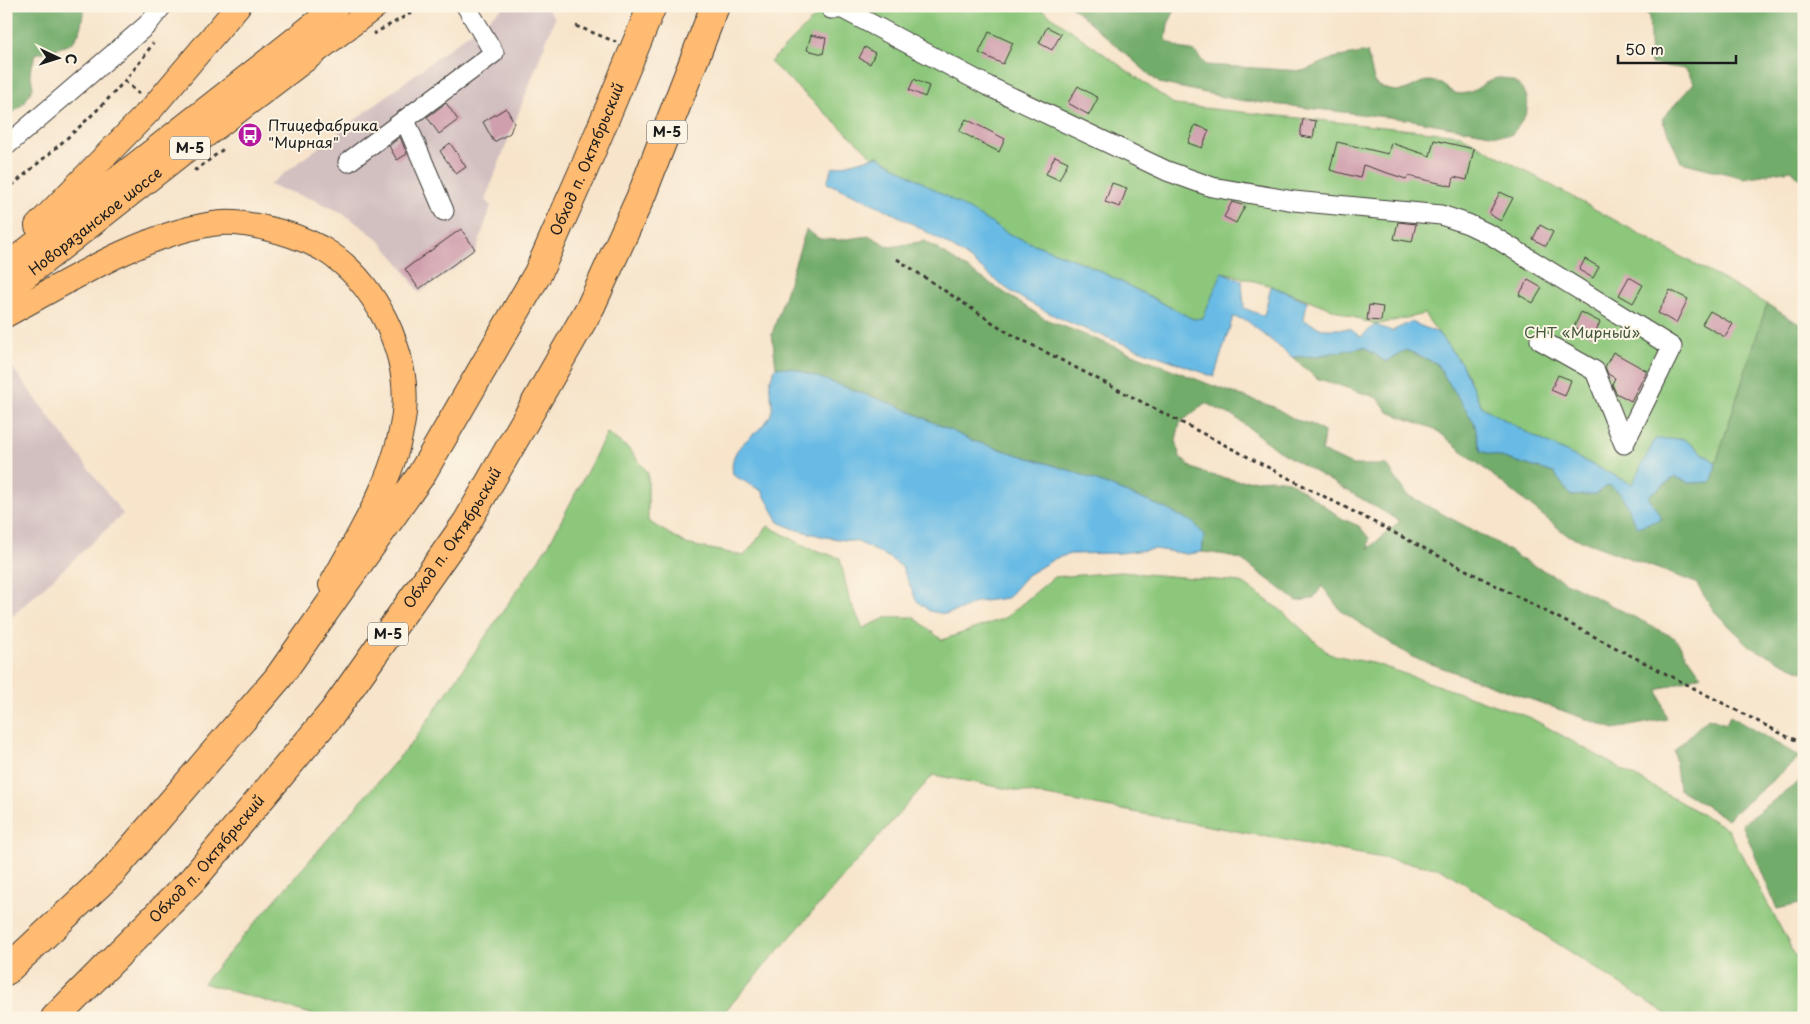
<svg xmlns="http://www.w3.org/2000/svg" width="1810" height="1024" viewBox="0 0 1810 1024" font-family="'Playpen Sans',sans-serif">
<rect width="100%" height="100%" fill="#fcf5e5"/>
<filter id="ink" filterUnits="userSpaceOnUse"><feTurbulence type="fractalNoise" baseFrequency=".02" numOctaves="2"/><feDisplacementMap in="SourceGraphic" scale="10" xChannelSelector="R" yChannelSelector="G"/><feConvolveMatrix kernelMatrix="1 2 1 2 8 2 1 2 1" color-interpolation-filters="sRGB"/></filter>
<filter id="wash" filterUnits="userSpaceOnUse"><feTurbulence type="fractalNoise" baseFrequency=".0096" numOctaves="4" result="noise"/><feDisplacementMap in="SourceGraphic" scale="20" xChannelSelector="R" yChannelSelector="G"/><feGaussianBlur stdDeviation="1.12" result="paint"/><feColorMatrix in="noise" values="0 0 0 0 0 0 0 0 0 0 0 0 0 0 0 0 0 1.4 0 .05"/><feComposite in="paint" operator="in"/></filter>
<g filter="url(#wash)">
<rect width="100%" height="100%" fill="#f7e4cb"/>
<g fill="#d2bfc0">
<path d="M505 6H545L555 18 485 200 491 206 475 254 419 293 399 263 378 239 343 213 312 199 269 185Z"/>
<path d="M11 366 123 514 6 622V454L13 448 6 439V370Z"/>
</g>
<g fill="#8dc77b" stroke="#54724c">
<path d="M826 6H1037L1175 105 1460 135 1767 304 1716 463 1684 439 1632 484 1533 436 1482 407 1461 363 1424 314 1375 325 1271 286 1223 272 1203 319H1193L1090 266 1011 235 873 157 770 62Z"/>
<path d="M607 433 629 449 648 473V521L686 544 744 556 768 526 809 548 840 558 849 599 863 628 888 617H914L942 640 1005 618 1054 577 1121 572 1241 582 1282 611 1329 654 1376 664 1529 717 1728 829 1804 972V1018H1673L1442 869 933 775 719 1018H325L203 983 415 739 549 544Z"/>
</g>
<g fill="#72ac6b" stroke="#476444" fill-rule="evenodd">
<path d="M6 6H84C79 49 74 43 36 54L30 71 33 88 24 103 6 119Z"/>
<path d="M1071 6H1177L1168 24 1166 40 1179 48 1195 52 1206 65 1303 71 1334 58 1367 52 1375 84C1411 103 1412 76 1436 82 1448 85 1450 97 1467 93 1478 91 1486 79 1498 78 1515 77 1531 92 1527 109 1525 119 1517 128 1511 135H1496L1412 120 1238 100 1159 83Z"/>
<path d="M1636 6H1804V182L1791 170 1744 178 1681 162 1662 119 1694 83 1686 69 1651 64 1649 15Z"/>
<path d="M806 230 820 239 838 240 870 236 890 247 925 241 1045 319 1211 385 1274 407 1296 420 1311 424 1324 432 1322 451 1352 465H1387L1407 495 1499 544 1521 559 1675 638 1701 675 1658 690 1667 719 1614 729 1412 657 1341 611 1322 586 1313 599 1297 601 1242 560 1226 555 1202 552 1204 535 1162 507 1072 471 973 441 898 406 792 368 776 367 772 334ZM1205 403 1235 417 1277 450 1400 521 1368 549 1369 538 1359 526 1343 519 1289 481 1273 479 1239 481 1207 474 1192 468 1180 457 1176 440 1180 423Z"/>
<path d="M1767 304 1799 324H1804V672L1752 648 1714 611 1696 583 1567 535 1435 429 1388 412 1378 398 1316 378 1292 357 1316 356 1364 347 1386 362 1406 350 1436 363 1474 422 1481 451 1554 473 1571 496 1595 494 1609 485C1637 506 1650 495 1675 477L1690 483 1712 482 1716 463Z"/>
<path d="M1730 716 1800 757 1727 819 1679 789 1674 751 1708 718 1726 724Z"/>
<path d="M1804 778V903L1777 909 1742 824Z"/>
</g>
<g fill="#69bbe5" stroke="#426c80">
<path d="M878 156 1011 235 1090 266 1193 319 1203 318 1222 272 1242 281 1244 308 1264 316 1271 286 1307 301 1304 320 1322 329H1350L1361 337 1375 325 1392 331 1411 322 1438 333 1461 363 1482 407 1533 436 1632 484 1655 439H1684L1716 463 1712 482 1690 483 1675 477 1648 496 1662 519 1637 527 1621 494 1609 485 1595 494 1571 496 1554 473 1481 451 1474 422 1436 363 1406 350 1386 362 1364 347 1316 356 1292 357 1246 320 1233 317 1214 377C1148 350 1079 333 1018 296 998 284 980 266 961 253 918 225 874 202 827 183L832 168Z"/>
<path d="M776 367 792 368 898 406 973 441 1072 471 1162 507 1194 523 1204 535 1202 552 1187 554 1154 549 1121 553 1071 554 1056 558 1027 575 1007 598 976 602 961 610 945 614 929 611 916 600 902 567 888 557 858 542 825 537 794 529 779 522 762 491 733 475C727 443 757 439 770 416 776 405 768 393 770 382 771 377 774 371 776 367Z"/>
</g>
<g id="blocks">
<g fill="#d09fad">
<path d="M1047 27 1061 34 1052 50 1039 43Z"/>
<path d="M989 32 1013 43 1003 64 979 53Z"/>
<path d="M811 35 826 38 823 54 807 50Z"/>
<path d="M865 47 875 53 870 64 859 58Z"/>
<path d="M914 79 929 86 925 97 909 90Z"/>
<path d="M1078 86 1098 98 1089 115 1068 103Z"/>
<path d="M446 103 458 120 439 134 427 117Z"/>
<path d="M506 108 514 122 510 133 494 142 483 122Z"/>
<path d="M966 119 1005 139 999 152 959 131Z"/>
<path d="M1303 119 1316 121 1313 138 1300 136Z"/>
<path d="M1195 125 1209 130 1202 148 1188 143Z"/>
<path d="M400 137 407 154 397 160 389 146Z"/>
<path d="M1434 140 1474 149 1467 180 1454 177 1452 186 1408 176 1406 179 1363 165 1360 178 1330 170 1337 142 1388 154 1391 143 1430 156Z"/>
<path d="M450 143 466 167 456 174 440 151Z"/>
<path d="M1055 156 1068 162 1059 180 1046 174Z"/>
<path d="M1112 183 1127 188 1120 207 1105 202Z"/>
<path d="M1500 192 1513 198 1501 221 1489 214Z"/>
<path d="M1232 202 1245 206 1236 223 1224 217Z"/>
<path d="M1398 222 1416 224 1412 242 1394 239Z"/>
<path d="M1540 225 1553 232 1546 246 1533 239Z"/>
<path d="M461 229 475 249 419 289 405 269Z"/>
<path d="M1585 259 1599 267 1593 278 1579 270Z"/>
<path d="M1629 277 1643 285 1633 303 1619 295Z"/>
<path d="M1528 280 1542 288 1533 303 1519 295Z"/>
<path d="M1670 290 1688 299 1676 323 1658 313Z"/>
<path d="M1369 305 1383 307 1381 321 1367 320Z"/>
<path d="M1710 311 1733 324 1725 337 1702 324Z"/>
<path d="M1581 312 1600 322 1593 337 1574 327Z"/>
<path d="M1613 352 1647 371 1631 401 1616 393 1612 384 1615 378 1608 374 1605 367Z"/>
<path d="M1558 375 1571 380 1565 396 1551 390Z"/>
</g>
</g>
</g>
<g filter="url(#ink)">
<use href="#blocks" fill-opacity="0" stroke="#3d3a36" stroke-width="1"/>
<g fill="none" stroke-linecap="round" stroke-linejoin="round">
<defs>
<g id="minor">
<path d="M832 6 831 9H843L988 86 1167 171 1212 187 1294 201 1441 215 1468 224 1491 235 1672 347 1624 444 1595 371 1540 340"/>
<path d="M405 120 444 211"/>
<path d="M6 146 147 25 162 6"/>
<path d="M348 162 494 53 466 6"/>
</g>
<g id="major">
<path d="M37 226 153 107 238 6"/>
<path d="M6 266 337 6"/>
<path id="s1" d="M6 292 180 155 376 6"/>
<path d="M6 315C71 280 139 236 212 224 228 221 249 224 265 228 284 232 304 239 321 248 375 279 410 352 404 413 397 475 361 531 331 585"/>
</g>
<g id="highway">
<path id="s2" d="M6 971 112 872 278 678 421 475 538 273 584 169 652 6"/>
<path id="s3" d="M55 1018 194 878 333 712 467 522 591 306 642 194 715 6"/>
</g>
</defs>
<use href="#minor" stroke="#3d3a36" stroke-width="21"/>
<use href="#major" stroke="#3d3a36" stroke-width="26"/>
<use href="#highway" stroke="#3d3a36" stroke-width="30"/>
<g stroke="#3d3a36" stroke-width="3" stroke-dasharray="4 4" stroke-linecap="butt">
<path d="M576 26 616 42"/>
<path d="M373 34 424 6"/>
<path d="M125 81 139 94"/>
<path d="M194 169 196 170 226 147"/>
<path d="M6 191C58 145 115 102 153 43"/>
<path d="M897 259 1007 332 1788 737 1804 743"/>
</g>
<use href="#minor" stroke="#fff" stroke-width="19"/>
<use href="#major" stroke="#ffbb71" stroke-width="24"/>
<use href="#highway" stroke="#ffbb71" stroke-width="28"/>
</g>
</g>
<defs>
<symbol id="bus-disc" viewBox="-11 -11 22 22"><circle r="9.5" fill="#b5179e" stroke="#fcf5e5"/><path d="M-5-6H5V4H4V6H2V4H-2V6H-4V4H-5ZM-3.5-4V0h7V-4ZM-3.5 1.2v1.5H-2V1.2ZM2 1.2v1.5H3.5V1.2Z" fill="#fff"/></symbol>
</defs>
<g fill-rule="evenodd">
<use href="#bus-disc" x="236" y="121" width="28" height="28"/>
</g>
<g text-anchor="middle" stroke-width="4" stroke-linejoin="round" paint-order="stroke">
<g fill="#fcf5e5" stroke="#5f5d58" stroke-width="1">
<rect x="647" y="120.5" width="40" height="23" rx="4"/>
<rect x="170" y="136.5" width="40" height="23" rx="4"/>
<rect x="368" y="622.5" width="40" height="23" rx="4"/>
</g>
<g font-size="14" font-weight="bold" fill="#1c1c1c">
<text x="667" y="137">М-5</text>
<text x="190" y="153">М-5</text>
<text x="388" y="639">М-5</text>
</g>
<g font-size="15" fill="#1c1c1c" stroke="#fcf5e5" text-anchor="start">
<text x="268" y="131">Птицефабрика<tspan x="268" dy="17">"Мирная"</tspan></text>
</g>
<g font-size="15" fill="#1c1c1c" stroke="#fcf5e5">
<text dy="5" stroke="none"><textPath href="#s2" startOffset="1006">Обход п. Октябрьский</textPath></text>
<text dy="5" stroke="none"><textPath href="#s1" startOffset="114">Новорязанское шоссе</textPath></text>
<text dy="5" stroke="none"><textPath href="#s3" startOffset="625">Обход п. Октябрьский</textPath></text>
<text dy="5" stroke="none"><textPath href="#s3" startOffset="220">Обход п. Октябрьский</textPath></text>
</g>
<g font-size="15" fill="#44583d" stroke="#fcf5e5">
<text x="1582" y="338">СНТ «Мирный»</text>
</g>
</g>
<rect width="1810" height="1024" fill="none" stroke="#fcf5e5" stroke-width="25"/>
<g transform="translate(58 58) rotate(94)" stroke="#fcf5e5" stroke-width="4" paint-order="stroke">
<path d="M0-4L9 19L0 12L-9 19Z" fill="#1c1c1c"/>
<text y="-8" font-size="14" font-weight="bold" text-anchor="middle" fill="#1c1c1c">С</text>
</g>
<path d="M1618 55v8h118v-8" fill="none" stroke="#1c1c1c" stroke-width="2.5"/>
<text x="1625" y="55" font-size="15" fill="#1c1c1c" stroke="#fcf5e5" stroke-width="4" paint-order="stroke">50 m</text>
</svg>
